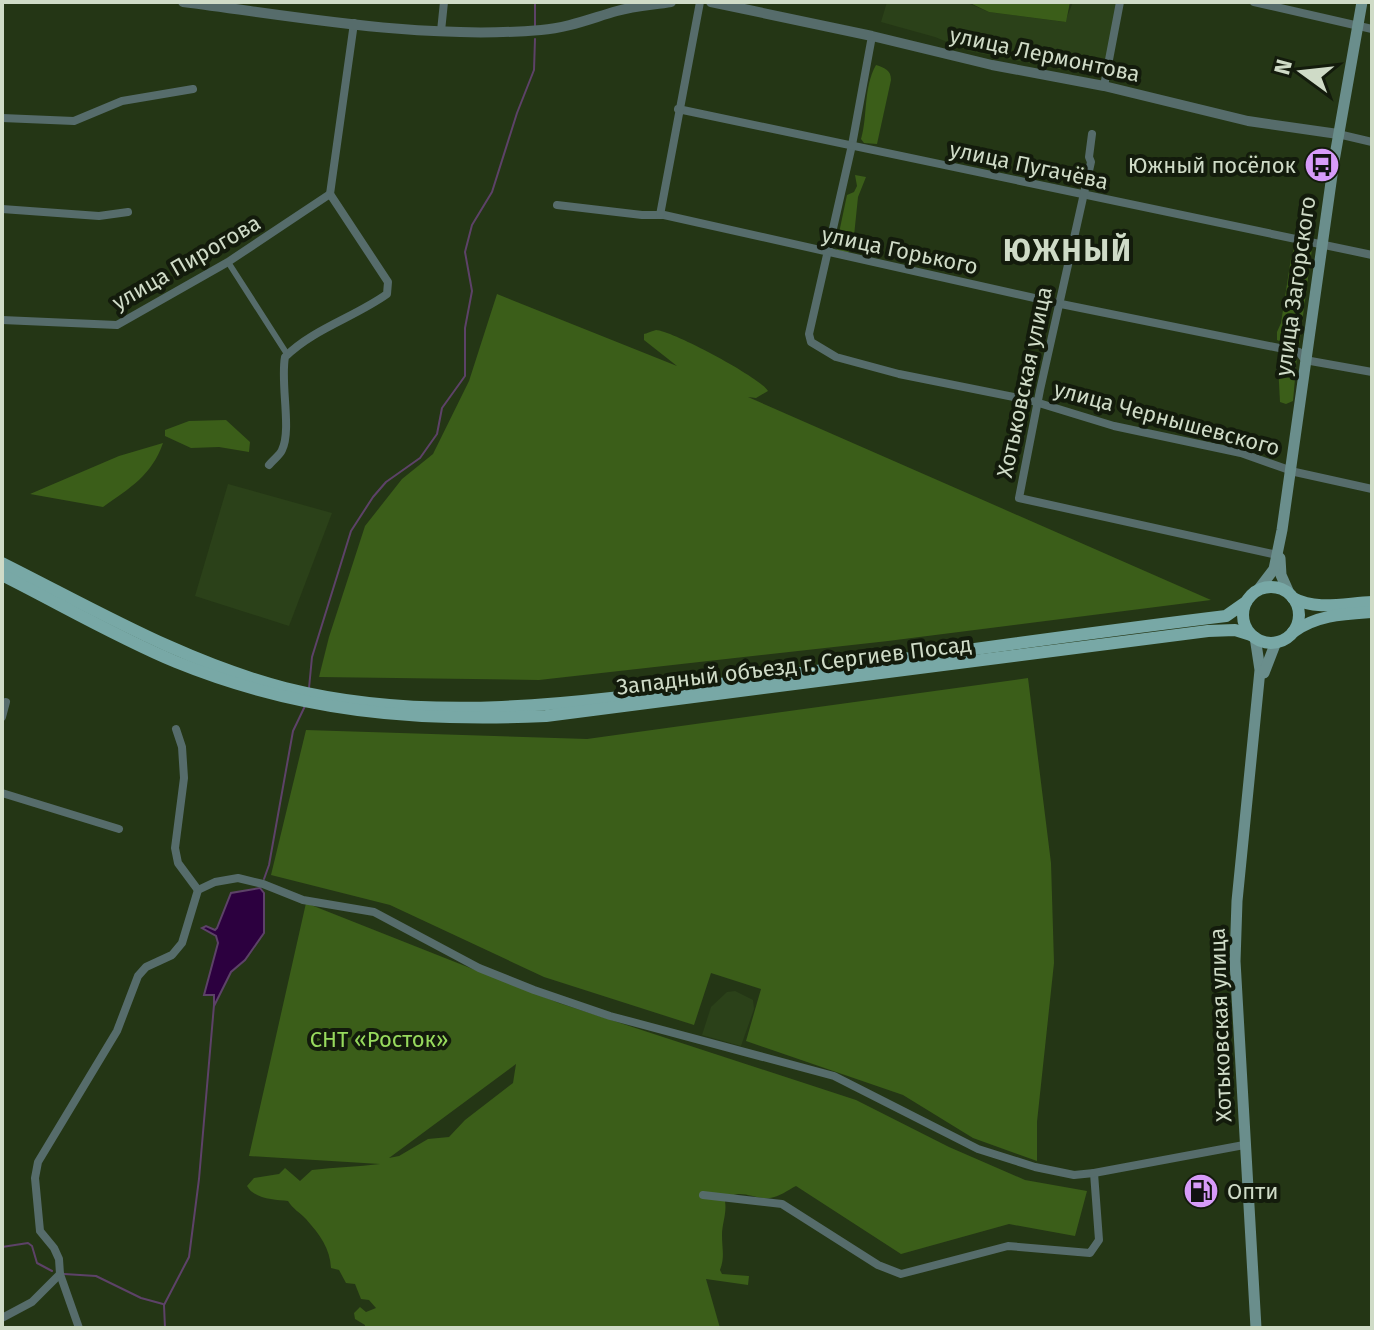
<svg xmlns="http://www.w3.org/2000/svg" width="1374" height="1330" viewBox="0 0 1374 1330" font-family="'Fira Sans',sans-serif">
<rect width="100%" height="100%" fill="#243615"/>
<g fill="#2b4119">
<path d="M887 2H965L989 12 1065 22 1073 2H1119L1104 78 969 51 935 37 881 22Z"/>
<path d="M228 484 332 513 289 626 195 596Z"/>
<path d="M735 991 753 1000 754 1009 741 1046 702 1035 711 1007 727 992Z"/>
</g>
<g fill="#3b5e19" fill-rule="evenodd">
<path d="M968 2H1070L1066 22 989 12Z"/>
<path d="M876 65C885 68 891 70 891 80L877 144 864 143 861 139C868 116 863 88 876 65Z"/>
<path d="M855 175 866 177 858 197 854 236 848 253 837 250 836 247 847 195 854 192 857 186Z"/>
<path d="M1295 245 1309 246 1312 249 1299 345H1288L1277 340V332L1281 323 1291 258Z"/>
<path d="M497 294 677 366 644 340V334C645 334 655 330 656 330 673 331 761 378 768 391L756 398 748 397 1211 600 888 641 539 680 319 677 329 637 365 526 402 479 433 454 469 381Z"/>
<path d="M1284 353 1297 356 1293 401 1286 404 1280 402 1278 364Z"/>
<path d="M226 420 250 442 249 452 219 447 191 448 165 436V430L189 421Z"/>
<path d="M163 443C152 475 130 488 103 507L30 494 119 456Z"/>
<path d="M1028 678 1051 863 1054 963 1037 1122V1161L973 1138 903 1095 746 1041 761 989 711 973 694 1025 544 977 390 905 271 875 306 730 587 739Z"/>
<path d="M306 903 559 1003 856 1100 949 1147 1025 1180 1087 1191 1075 1236 1009 1224 901 1254 796 1186C788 1190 779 1197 770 1198 753 1200 739 1186 725 1201 727 1214 722 1223 722 1235 722 1249 725 1257 720 1270L722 1274 749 1276 748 1285 706 1279 720 1328H365V1325L355 1319 354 1313 360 1307 366 1312 376 1308 369 1300 361 1299 355 1284 346 1283 339 1270 331 1268C330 1248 320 1235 306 1219 299 1212 293 1209 288 1201 275 1200 254 1199 247 1186L254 1178 279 1174 285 1168 300 1181 312 1170C335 1167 358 1167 380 1164L249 1156ZM516 1064 513 1083 465 1120 449 1137 428 1139 399 1156 389 1158Z"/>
</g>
<path fill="#2c003f" stroke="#5d4268" stroke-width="2" d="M260 888 264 893V933L245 960 231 972 214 1006V995H204L218 943 216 936 202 928 206 926 215 930 217 928 231 893Z"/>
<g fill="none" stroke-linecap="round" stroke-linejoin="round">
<g stroke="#5d4268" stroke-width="2">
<path d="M535 27V2"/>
<path d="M309 688 312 657 351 531 373 497 386 482 420 458 437 434 442 408 465 376V328L472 291 465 252 472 225 492 192 517 113 534 70 535 39"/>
<path d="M264 879 269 865 293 731 305 706"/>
<path d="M2 1247 28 1243 32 1246 37 1263 52 1271"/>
<path d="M64 1274 96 1276 141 1298 163 1304"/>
<path d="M165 1328 164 1305 189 1257 199 1179 214 1005"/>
</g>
<path stroke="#566c6b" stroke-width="6" d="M228 262 287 354"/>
<g stroke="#566c6b" stroke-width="8">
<path d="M1254 2 1372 29"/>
<path d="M441 31 444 2"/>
<path d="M872 36 852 145 809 334 811 342 836 357 899 374 1029 400 1114 426 1241 453 1295 472 1372 489"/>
<path d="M1104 86 1120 2"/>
<path d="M678 109 1372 255"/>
<path d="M2 118 74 121 122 101 193 89"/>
<path d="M1092 134 1089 157 1091 162 1040 390 1019 498 1277 555"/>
<path d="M1338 134 1372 142"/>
<path d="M330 194 354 23"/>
<path d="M557 205 642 215H664L1061 304 1299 352 1305 360 1372 372"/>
<path d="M2 209 99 216 128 212"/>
<path d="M660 215 700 2"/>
<path d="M2 320 117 325 228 262 330 194"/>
<path d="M269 465C273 460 280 455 282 450 292 430 280 383 285 357 313 329 355 317 387 294L388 282 330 194"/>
<path d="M2 717 6 702"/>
<path d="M176 729 182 747 184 778 175 848 178 863 198 890"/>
<path d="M2 793 119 829"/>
<path d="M703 1195 782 1204 878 1265 901 1274 1008 1246 1090 1253 1099 1240 1094 1173"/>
<path d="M2 1318 32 1302 60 1274"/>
<path d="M79 1328 60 1274 59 1259 54 1248 40 1231 35 1178 38 1162 117 1031 138 976 146 967 172 955 182 943 198 890 215 882 238 878 263 884 303 900 374 912 479 968 534 990 610 1016 834 1076 978 1149 1035 1167 1074 1175 1094 1173 1244 1145"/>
</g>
<g stroke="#566c6b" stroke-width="10">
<path d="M183 2C301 17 422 40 541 30 568 28 592 18 617 11 635 6 653 5 671 2"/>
<path d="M711 2 872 36 992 65 1104 86 1248 121 1338 134"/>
</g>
<g stroke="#6a8e8c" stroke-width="11">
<path d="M1280 558 1281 575 1289 593"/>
<path d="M1258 590 1274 569 1282 530 1334 161 1362 2"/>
<path d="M1255 637 1260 670 1237 901 1235 961 1256 1328"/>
<path d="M1264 673 1276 642"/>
</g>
<g stroke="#78a8a6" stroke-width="12">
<path d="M2 563C94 609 184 662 285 688 440 727 600 700 756 679 913 658 1069 635 1226 616L1246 602"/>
<path d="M2 575C60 604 116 637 176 662 299 712 415 722 546 716L1208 631 1235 630 1251 635"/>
<circle cx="1271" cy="615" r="28"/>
<path d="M1293 598C1317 611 1345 603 1372 602"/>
<path d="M1293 632C1317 615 1343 614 1372 612"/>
</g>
</g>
<defs>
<symbol id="bus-disc" viewBox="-11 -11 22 22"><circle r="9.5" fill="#d79bf9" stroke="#131b0c"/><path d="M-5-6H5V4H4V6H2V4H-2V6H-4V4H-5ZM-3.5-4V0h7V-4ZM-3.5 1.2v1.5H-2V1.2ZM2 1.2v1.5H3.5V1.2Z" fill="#111"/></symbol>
<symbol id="fuel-disc" viewBox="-11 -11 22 22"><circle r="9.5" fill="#d79bf9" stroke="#131b0c"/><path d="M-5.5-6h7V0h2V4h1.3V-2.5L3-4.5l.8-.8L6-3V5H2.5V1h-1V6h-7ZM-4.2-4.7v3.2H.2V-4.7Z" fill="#111"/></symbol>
</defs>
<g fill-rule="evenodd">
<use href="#bus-disc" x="1302" y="145" width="40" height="40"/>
<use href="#fuel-disc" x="1181" y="1171" width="40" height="40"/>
</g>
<g text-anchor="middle" stroke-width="8" stroke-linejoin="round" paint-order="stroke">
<g font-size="22" fill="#cfdbc7" stroke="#131b0c">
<text transform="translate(1045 54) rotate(12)" y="8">улица Лермонтова</text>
<text transform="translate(1029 165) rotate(12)" y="8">улица Пугачёва</text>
<text transform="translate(900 250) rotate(12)" y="8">улица Горького</text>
<text transform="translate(186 262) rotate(-30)" y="8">улица Пирогова</text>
<text transform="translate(1295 286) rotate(-82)" y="8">улица Загорского</text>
<text transform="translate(1024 382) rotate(-78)" y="8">Хотьковская улица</text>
<text transform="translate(1167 418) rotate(15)" y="8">улица Чернышевского</text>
<text transform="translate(794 665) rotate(-7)" y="8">Западный объезд г. Сергиев Посад</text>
<text transform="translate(1220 1025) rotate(-92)" y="8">Хотьковская улица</text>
</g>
<g font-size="22" fill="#cfdbc7" stroke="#131b0c" text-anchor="end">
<text x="1296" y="173">Южный посёлок</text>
<text x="1227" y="1199" text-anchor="start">Опти</text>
</g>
<g font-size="22" fill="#97da5d" stroke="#131b0c">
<text x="379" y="1047">СНТ «Росток»</text>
</g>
<g font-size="30" font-weight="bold" letter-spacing="2" fill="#cfdbc7" stroke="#131b0c">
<text x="1068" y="261">ЮЖНЫЙ</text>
</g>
</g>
<rect width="1374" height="1330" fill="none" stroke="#cfdbc7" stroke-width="8"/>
<g transform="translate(1302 72) rotate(285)" stroke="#131b0c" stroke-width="6" paint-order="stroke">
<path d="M0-6L14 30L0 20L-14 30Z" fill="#cfdbc7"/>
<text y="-12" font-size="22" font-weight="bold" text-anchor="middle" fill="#cfdbc7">N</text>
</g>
</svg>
